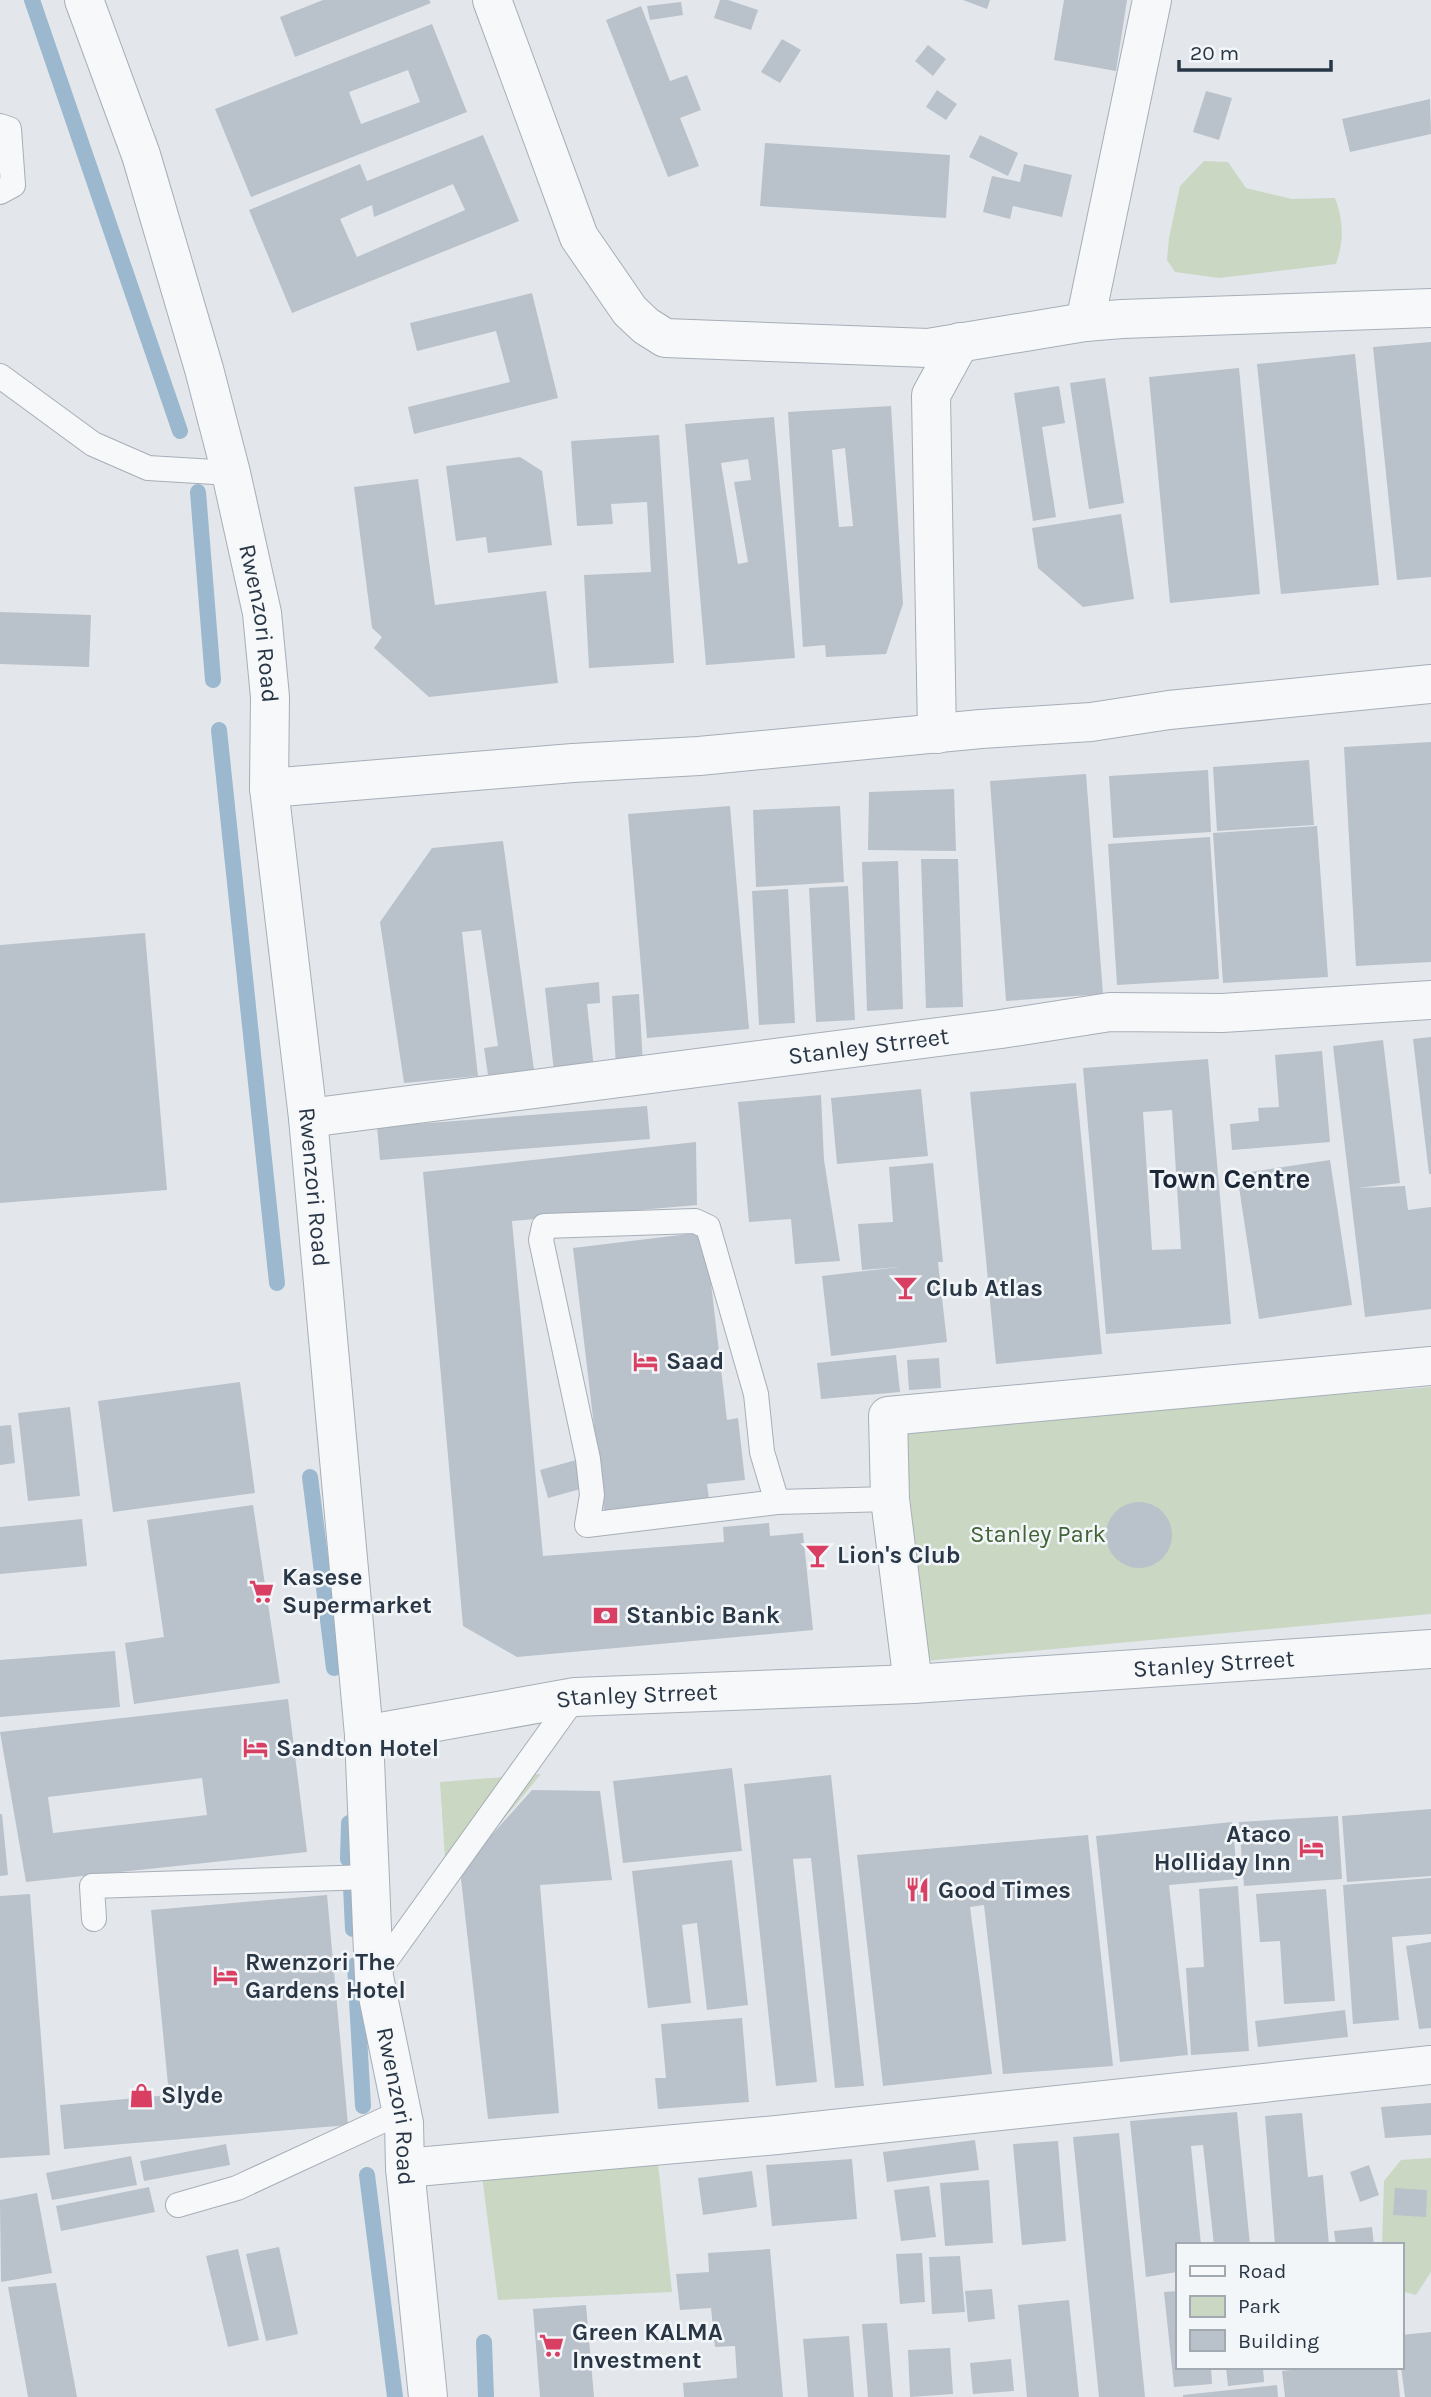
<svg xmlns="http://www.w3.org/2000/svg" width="1431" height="2397" viewBox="0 0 1431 2397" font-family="Karla,sans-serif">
<rect width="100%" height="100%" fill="#e3e7ec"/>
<g fill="#c9d7c3">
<path d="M1204 161 1228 162 1246 188 1292 199 1335 198C1344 222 1344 240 1336 264L1219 278 1175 272 1167 260 1169 238 1180 186Z"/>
<path d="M1431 1387V1614L925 1661 904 1429Z"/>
<path d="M541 1774 447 1888 440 1782Z"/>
<path d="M1431 2158V2272L1416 2295 1401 2291V2245H1382L1384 2181 1401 2160Z"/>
<path d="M658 2164 672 2292 498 2300 482 2176Z"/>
</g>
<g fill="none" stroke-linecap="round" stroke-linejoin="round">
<g stroke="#9bb8ce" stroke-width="16">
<path d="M32 0 180 431"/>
<path d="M198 492 213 680"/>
<path d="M219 730 277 1283"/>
<path d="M310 1477 334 1668"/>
<path d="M348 1859 349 1823"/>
<path d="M351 1887 353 1929"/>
<path d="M355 1965 363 2106"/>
<path d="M367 2175 395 2397"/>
<path d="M484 2342 486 2397"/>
</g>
</g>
<g fill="#b9c1ca" fill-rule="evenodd">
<path d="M323 0H429L431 3 295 57 280 17Z"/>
<path d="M720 0H728L758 10 751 30 714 18Z"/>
<path d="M963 0H990L987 9Z"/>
<path d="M1064 0H1127L1116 71 1054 60Z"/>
<path d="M681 2 683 15 650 20 647 6Z"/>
<path d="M641 6 670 81 687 75 701 110 680 118 699 166 668 177 606 20Z"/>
<path d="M432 24 467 112 251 197 215 109ZM408 70 420 102 361 124 349 92Z"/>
<path d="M782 39 801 50 780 83 761 72Z"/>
<path d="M928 45 946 59 933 76 915 61Z"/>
<path d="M937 90 957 104 946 120 926 107Z"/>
<path d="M1206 91 1232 98 1219 140 1193 132Z"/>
<path d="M1430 99 1431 134 1350 152 1342 119Z"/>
<path d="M483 135 519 221 292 313 249 210 360 164 367 181ZM453 184 465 210 357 257 340 219 372 205 374 217Z"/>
<path d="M980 135 1018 153 1008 176 969 157Z"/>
<path d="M765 143 950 155 946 218 760 206Z"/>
<path d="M1024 164 1072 175 1062 217 1013 206 1010 219 983 212 992 176 1020 182Z"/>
<path d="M532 293 558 398 414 434 408 407 510 382 496 331 417 351 410 323Z"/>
<path d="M1431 342V577L1397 580 1373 347Z"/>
<path d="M1355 354 1379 585 1281 594 1257 364Z"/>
<path d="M1239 368 1260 594 1170 603 1149 377Z"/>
<path d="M1105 378 1124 503 1089 509 1070 383Z"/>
<path d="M1059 386 1065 423 1042 427 1056 517 1033 521 1014 393Z"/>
<path d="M891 406 903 604 886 654 826 657 825 645 803 647 788 412ZM845 448 853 526 839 527 832 450Z"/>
<path d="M774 417 795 658 706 665 685 424ZM748 459 751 480 734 482 748 562 738 564 721 463Z"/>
<path d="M659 435 674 663 589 668 584 575 651 572 647 502 611 504 613 524 577 526 571 441Z"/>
<path d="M520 457 542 471 552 545 488 553 486 537 456 541 446 466Z"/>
<path d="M418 479 435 605 546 591 558 683 429 697 374 648 382 637 372 628 354 487Z"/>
<path d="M1121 514 1134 599 1083 607 1038 568 1032 528Z"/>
<path d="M0 612 91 615 89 667 0 664Z"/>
<path d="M1431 742V962L1356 966 1344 747Z"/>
<path d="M1309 760 1314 825 1217 831 1213 767Z"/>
<path d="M1208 770 1211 832 1113 838 1109 776Z"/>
<path d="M1086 774 1103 994 1006 1001 990 781Z"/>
<path d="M954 789 956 851 868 850 869 792Z"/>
<path d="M730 806 749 1029 647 1038 628 814Z"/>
<path d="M840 806 844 882 756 887 753 810Z"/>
<path d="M1317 826 1328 977 1223 983 1213 833Z"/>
<path d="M1210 837 1219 979 1117 985 1108 844Z"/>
<path d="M503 841 536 1085 512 1088 511 1072 488 1075 484 1048 498 1046 481 930 462 932 478 1076 404 1083 380 922 432 848Z"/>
<path d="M921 859H958L963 1007 926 1008Z"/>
<path d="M898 861 903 1009 867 1011 862 862Z"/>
<path d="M848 886 855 1020 816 1022 809 888Z"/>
<path d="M788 889 795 1023 759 1025 752 891Z"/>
<path d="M145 933 167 1190 0 1203V945Z"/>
<path d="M599 982 600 1003 587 1004 594 1069 554 1072 545 988Z"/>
<path d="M639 994 643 1065 616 1067 612 996Z"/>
<path d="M1431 1037V1174H1429L1413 1039Z"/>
<path d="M1383 1040 1400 1183 1358 1188 1405 1186 1408 1210 1431 1207V1309L1365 1317 1333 1046Z"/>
<path d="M1322 1051 1330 1142 1232 1150 1230 1124 1259 1121 1258 1108 1279 1107 1275 1055Z"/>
<path d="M1208 1059 1231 1324 1106 1334 1083 1068ZM1172 1110 1181 1249 1152 1250 1143 1112Z"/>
<path d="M1076 1083 1102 1354 996 1364 970 1092Z"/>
<path d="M921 1089 928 1156 837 1164 831 1098Z"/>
<path d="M821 1095 824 1160 840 1261 795 1264 791 1219 749 1222 738 1102Z"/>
<path d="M647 1106 650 1139 380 1160 377 1127Z"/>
<path d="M696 1142 697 1205 512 1221 543 1556 724 1542 723 1527 769 1523 770 1536 803 1533 813 1630 517 1657 463 1626 423 1172Z"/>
<path d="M1330 1160 1352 1305 1259 1319 1237 1174Z"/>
<path d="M933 1163 943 1262H938L947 1342 831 1356 822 1276 899 1267 862 1270 858 1224 893 1222 889 1167Z"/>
<path d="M705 1232 727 1420 738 1418 745 1480 707 1484 709 1499 604 1511 573 1248Z"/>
<path d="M896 1355 900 1392 821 1399 817 1363Z"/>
<path d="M939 1358 941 1388 909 1390 907 1360Z"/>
<path d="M240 1382 255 1493 113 1512 98 1401Z"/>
<path d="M70 1407 80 1496 28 1501 18 1413Z"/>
<path d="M11 1425 15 1463 0 1465V1426Z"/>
<path d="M576 1460 584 1488 548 1498 540 1470Z"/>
<circle cx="1139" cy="1535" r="33"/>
<path d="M253 1505 280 1683 134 1704 125 1643 164 1637 147 1520Z"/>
<path d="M82 1519 87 1566 0 1574V1527Z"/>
<path d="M115 1651 120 1707 0 1717V1660Z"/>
<path d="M288 1699 307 1852 26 1882 0 1732ZM202 1778 207 1815 53 1833 48 1797Z"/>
<path d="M732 1768 742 1851 623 1863 613 1781Z"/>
<path d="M831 1775 864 2086 835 2088 811 1858 793 1859 817 2082 776 2086 744 1784Z"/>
<path d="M532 1790 600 1791 612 1880 540 1885 559 2113 488 2119 460 1870Z"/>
<path d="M1431 1809V1876L1347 1882 1342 1816Z"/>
<path d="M0 1814H2L8 1875 0 1876Z"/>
<path d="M1338 1816 1342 1879 1244 1886 1239 1822Z"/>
<path d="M1232 1822 1238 1879 1169 1885 1188 2055 1120 2062 1096 1836Z"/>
<path d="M1088 1835 1113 2066 1003 2074 984 1905 970 1907 992 2074 883 2086 857 1855Z"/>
<path d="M732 1860 748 2005 707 2010 697 1923 682 1925 691 2003 648 2008 632 1871Z"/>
<path d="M1431 1878V1934L1392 1937 1399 2020 1353 2024 1343 1885Z"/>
<path d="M1238 1886 1249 2051 1191 2055 1186 1968 1204 1967 1199 1889Z"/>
<path d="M1326 1889 1335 2001 1284 2004 1280 1941 1260 1942 1256 1894Z"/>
<path d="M30 1894 50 2155 0 2158V1896Z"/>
<path d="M327 1895 348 2125 64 2149 60 2105 169 2095 151 1910Z"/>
<path d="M1431 1942V2028L1419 2029 1406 1946Z"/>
<path d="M1345 2010 1348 2037 1258 2047 1255 2021Z"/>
<path d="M742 2018 749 2102 658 2109 655 2078H666L661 2024Z"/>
<path d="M1431 2103V2135L1385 2138 1381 2107Z"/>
<path d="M1237 2112 1250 2245H1214L1203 2145 1191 2146 1201 2245H1177V2272L1146 2277 1130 2121Z"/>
<path d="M1302 2113 1308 2177 1323 2175 1329 2245H1275L1265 2116Z"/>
<path d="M1119 2133 1145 2397H1099L1073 2137Z"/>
<path d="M975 2140 979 2170 887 2182 883 2152Z"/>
<path d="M1058 2141 1066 2241 1022 2245 1013 2144Z"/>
<path d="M226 2144 230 2165 144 2181 140 2161Z"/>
<path d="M131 2156 137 2185 52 2200 46 2173Z"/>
<path d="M852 2159 857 2219 772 2226 766 2165Z"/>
<path d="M1369 2165 1379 2195 1360 2202 1350 2172Z"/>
<path d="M752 2171 757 2207 703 2215 698 2178Z"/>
<path d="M989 2180 993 2243 945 2246 940 2183Z"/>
<path d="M929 2186 936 2237 901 2241 894 2190Z"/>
<path d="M149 2187 155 2212 61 2231 56 2206Z"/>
<path d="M1395 2188 1427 2190 1426 2217 1393 2215Z"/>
<path d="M37 2193 52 2273 1 2282 0 2200Z"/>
<path d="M1372 2227 1374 2245H1336L1334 2231Z"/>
<path d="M279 2247 298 2334 266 2341 246 2254Z"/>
<path d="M238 2249 259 2340 228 2347 206 2256Z"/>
<path d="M770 2249 783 2397H684L683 2383 737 2378 735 2346 715 2347 711 2308 680 2310 676 2274 709 2272 708 2253Z"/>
<path d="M922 2253 925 2302 900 2304 896 2254Z"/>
<path d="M960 2256 965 2312 932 2314 929 2257Z"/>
<path d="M56 2283 77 2397H28L8 2287Z"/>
<path d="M992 2289 995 2319 968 2322 965 2291Z"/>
<path d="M1177 2291V2367H1211L1212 2384 1174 2387 1164 2292Z"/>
<path d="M1069 2300 1079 2397H1027L1018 2305Z"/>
<path d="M586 2305 594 2397H540L533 2309Z"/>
<path d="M887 2323 893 2397H868L862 2324Z"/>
<path d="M1431 2332V2397H1405L1401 2367V2335Z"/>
<path d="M849 2336 854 2397H808L803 2339Z"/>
<path d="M950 2348 953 2394 910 2397 908 2350Z"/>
<path d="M1011 2359 1014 2391 973 2394 970 2363Z"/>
<path d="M1226 2367H1263L1264 2382 1228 2386Z"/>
<path d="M1321 2367H1397L1400 2397H1285L1282 2371Z"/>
<path d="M1277 2385 1278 2397H1183V2395Z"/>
</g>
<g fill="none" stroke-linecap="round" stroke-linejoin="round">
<defs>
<g id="lane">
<path d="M0 126 9 129 13 185 0 192"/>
<path d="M0 376 93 444 148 468 231 473"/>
<path d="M777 1502 587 1525 592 1495 588 1459 541 1240 544 1226 695 1221 708 1227 756 1394 762 1452 777 1502 890 1499"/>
<path d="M94 1919 92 1886 370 1877"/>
<path d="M374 1977 575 1697"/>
<path d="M178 2205 237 2188 386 2119 404 2123"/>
</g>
<g id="street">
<path id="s1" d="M84 0 141 155 204 369 231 473 262 613 270 697 269 788 308 1118 364 1735 374 1977 404 2123 405 2168 428 2397"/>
<path d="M492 0 579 237 630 311 646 326 665 338 928 348 1085 322 1122 319 1431 308"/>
<path d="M1085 322 1152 0"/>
<path d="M937 734 931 395 960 342"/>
<path d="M269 788 573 763 699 756 981 729 1091 722 1169 710 1431 684"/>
<path id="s2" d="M308 1118 1001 1029 1110 1012 1222 1013 1431 1000"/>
<path d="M913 1684 890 1499 888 1416 1431 1366"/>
<path id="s3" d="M364 1735 575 1697 913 1684 1431 1649"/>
<path d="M405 2168 777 2135 1431 2065"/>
</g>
</defs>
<use href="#lane" stroke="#a7aeb7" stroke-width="26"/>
<use href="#street" stroke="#a7aeb7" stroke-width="40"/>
<use href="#lane" stroke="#f6f8fa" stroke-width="24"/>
<use href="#street" stroke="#f6f8fa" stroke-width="38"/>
</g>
<defs>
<symbol id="bar-bare" viewBox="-9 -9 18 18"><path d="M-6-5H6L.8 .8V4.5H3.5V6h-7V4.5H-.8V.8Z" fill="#d93f62" stroke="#f3f6f9" stroke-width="2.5" paint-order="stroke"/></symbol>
<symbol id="hotel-bare" viewBox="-9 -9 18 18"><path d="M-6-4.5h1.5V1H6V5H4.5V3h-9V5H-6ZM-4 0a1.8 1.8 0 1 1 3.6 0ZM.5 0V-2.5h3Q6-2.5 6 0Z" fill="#d93f62" stroke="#f3f6f9" stroke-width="2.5" paint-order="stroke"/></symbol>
<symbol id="supermarket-bare" viewBox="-9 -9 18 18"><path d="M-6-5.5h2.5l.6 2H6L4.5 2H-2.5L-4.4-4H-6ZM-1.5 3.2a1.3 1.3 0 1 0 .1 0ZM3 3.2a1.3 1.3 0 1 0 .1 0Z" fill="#d93f62" stroke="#f3f6f9" stroke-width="2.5" paint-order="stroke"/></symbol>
<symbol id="bank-bare" viewBox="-9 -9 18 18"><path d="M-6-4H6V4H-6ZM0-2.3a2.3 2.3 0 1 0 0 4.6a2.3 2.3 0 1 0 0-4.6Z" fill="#d93f62" stroke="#f3f6f9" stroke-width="2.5" paint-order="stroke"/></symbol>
<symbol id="restaurant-bare" viewBox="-9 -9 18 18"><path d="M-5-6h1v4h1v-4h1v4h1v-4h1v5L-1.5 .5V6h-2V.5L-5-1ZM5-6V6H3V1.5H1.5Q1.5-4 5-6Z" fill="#d93f62" stroke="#f3f6f9" stroke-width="2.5" paint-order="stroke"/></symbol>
<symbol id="shop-bare" viewBox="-9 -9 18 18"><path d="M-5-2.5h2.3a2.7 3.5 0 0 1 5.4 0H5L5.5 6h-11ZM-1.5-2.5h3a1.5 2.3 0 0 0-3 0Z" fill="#d93f62" stroke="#f3f6f9" stroke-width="2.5" paint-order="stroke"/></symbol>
</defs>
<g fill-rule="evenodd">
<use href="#bar-bare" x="888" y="1270" width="35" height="35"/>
<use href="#hotel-bare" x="628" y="1344" width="35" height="35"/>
<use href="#bar-bare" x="800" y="1538" width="35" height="35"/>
<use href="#supermarket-bare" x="244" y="1574" width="35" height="35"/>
<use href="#bank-bare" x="588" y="1598" width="35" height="35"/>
<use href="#hotel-bare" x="238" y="1730" width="35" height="35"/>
<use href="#hotel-bare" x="1294" y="1830" width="35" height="35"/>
<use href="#restaurant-bare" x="900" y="1872" width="35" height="35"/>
<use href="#hotel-bare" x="208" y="1958" width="35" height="35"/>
<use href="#shop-bare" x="124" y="2078" width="35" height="35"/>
<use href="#supermarket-bare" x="534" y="2328" width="35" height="35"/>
</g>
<g text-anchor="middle" stroke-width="5" stroke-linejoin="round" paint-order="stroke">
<g font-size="24" fill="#293646" stroke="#f3f6f9">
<text dy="8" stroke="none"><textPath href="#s1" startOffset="649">Rwenzori Road</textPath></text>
<text dy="8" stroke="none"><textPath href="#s2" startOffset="565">Stanley Strreet</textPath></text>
<text dy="8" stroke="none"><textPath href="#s1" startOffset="1216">Rwenzori Road</textPath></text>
<text dy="8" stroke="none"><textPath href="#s3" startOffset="854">Stanley Strreet</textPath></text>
<text dy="8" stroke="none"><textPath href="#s3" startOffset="276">Stanley Strreet</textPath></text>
<text dy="8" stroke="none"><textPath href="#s1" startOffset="2140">Rwenzori Road</textPath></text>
</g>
<g font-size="24" font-weight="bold" fill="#293646" stroke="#f3f6f9" text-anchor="start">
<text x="926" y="1296">Club Atlas</text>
<text x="666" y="1369">Saad</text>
<text x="837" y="1563">Lion's Club</text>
<text x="282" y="1585">Kasese<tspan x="282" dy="28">Supermarket</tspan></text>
<text x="626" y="1623">Stanbic Bank</text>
<text x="276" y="1756">Sandton Hotel</text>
<text x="1291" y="1842" text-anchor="end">Ataco<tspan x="1291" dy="28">Holliday Inn</tspan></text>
<text x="938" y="1898">Good Times</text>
<text x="245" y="1970">Rwenzori The<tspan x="245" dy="28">Gardens Hotel</tspan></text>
<text x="161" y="2103">Slyde</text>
<text x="572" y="2340">Green KALMA<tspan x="572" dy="28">Investment</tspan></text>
</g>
<g font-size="24" fill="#416335" stroke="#f3f6f9">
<text x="1038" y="1542">Stanley Park</text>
</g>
<g font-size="28" font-weight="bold" fill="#1b2637" stroke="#f3f6f9">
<text x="1230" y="1188">Town Centre</text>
</g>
</g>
<rect x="1176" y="2243" width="228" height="126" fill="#f3f6f9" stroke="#a2a9b1" stroke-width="2"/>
<rect x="1190" y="2266" width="35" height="10" fill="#f6f8fa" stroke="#a2a9b1" stroke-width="2"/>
<text x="1238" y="2278" font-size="21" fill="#293646">Road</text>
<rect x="1190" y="2296" width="35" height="21" fill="#c9d7c3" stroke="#a2a9b1" stroke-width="2"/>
<text x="1238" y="2313" font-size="21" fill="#293646">Park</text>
<rect x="1190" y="2330" width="35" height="21" fill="#b9c1ca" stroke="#a2a9b1" stroke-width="2"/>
<text x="1238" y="2348" font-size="21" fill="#293646">Building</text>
<path d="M1179 60v10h152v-10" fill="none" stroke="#293646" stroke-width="3.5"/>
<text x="1190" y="60" font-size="21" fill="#293646" stroke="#f3f6f9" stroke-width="5" paint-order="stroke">20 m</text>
</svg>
